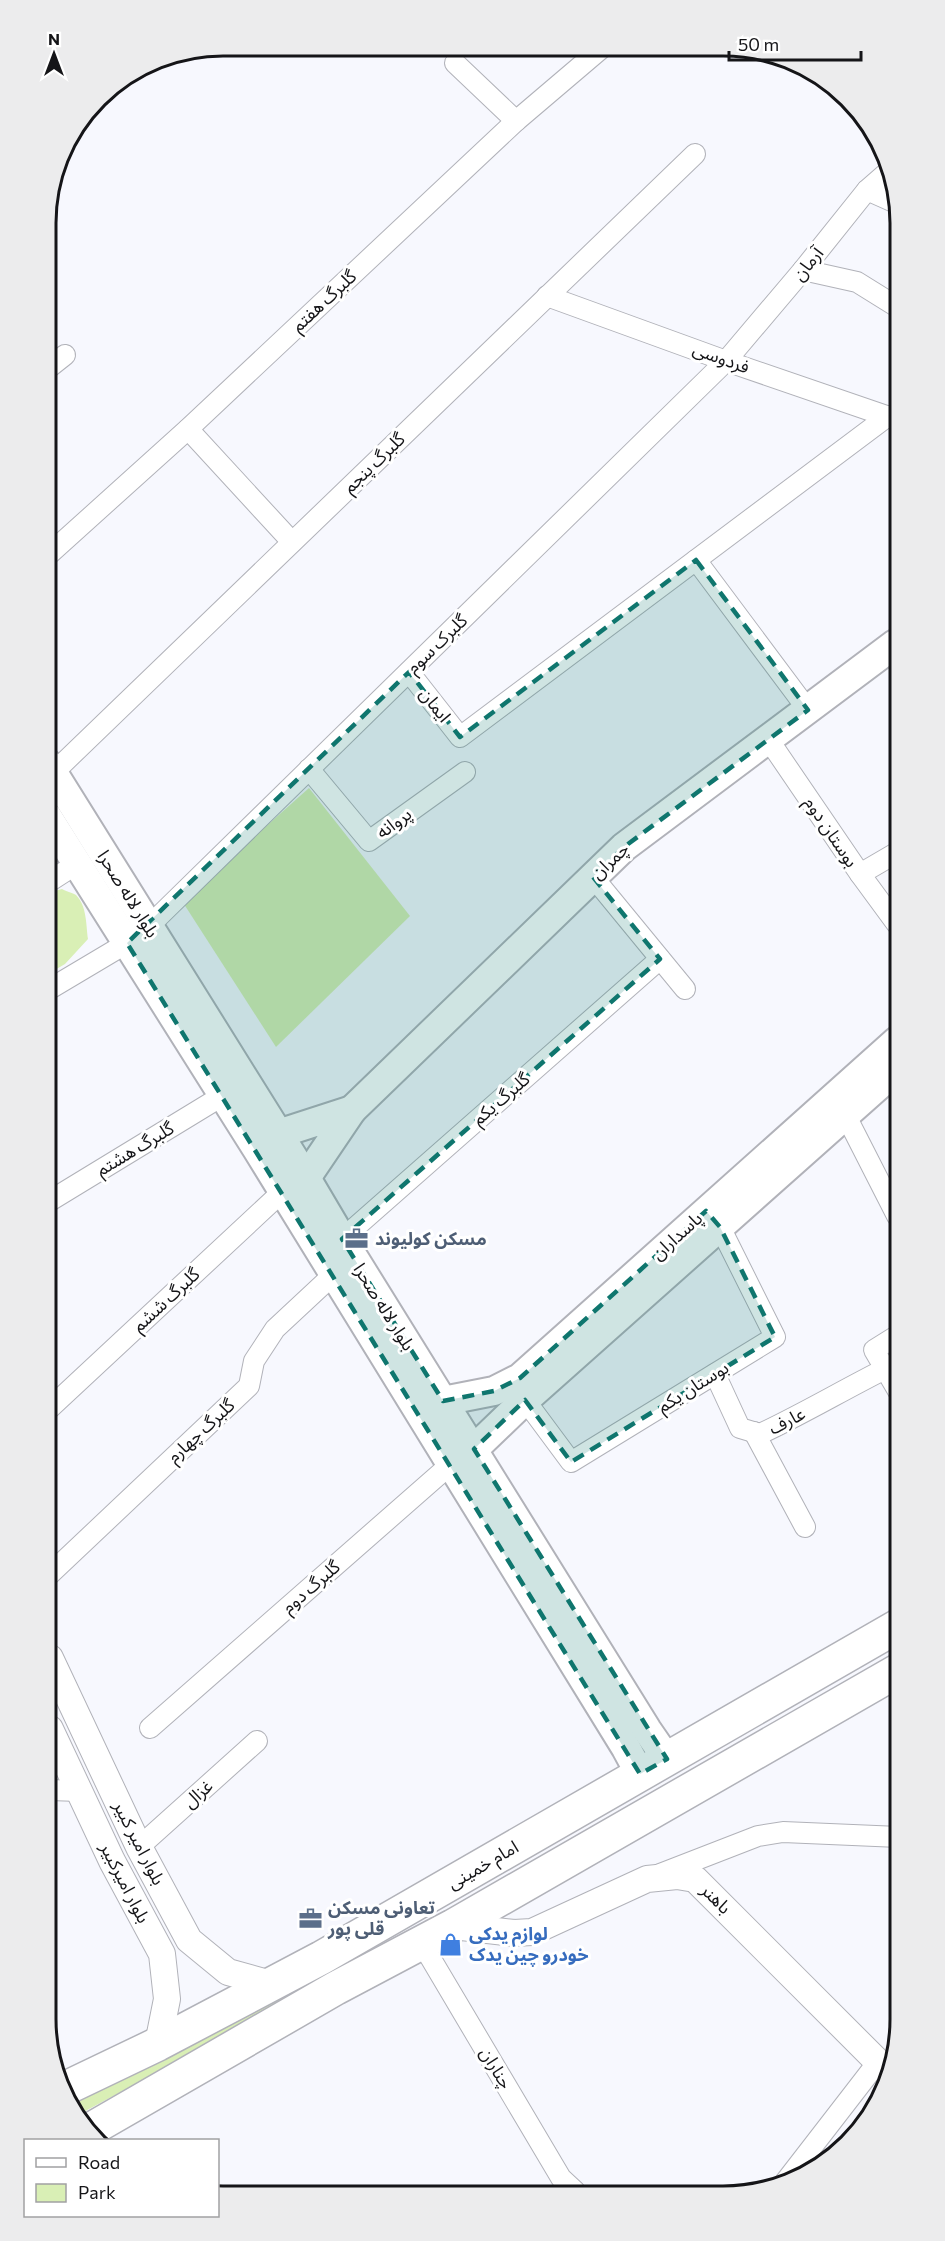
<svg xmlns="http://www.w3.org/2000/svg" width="945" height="2241" viewBox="0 0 945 2241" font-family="Commissioner,'Noto Sans Arabic',sans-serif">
<rect width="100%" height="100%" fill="#f7f8fe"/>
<g fill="#d9efb5">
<path d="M309 788 410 916 276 1047 182 901Z"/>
<path d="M62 889C65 891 73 893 76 895 87 906 86 925 88 939L65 964 48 974 47 893Z"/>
<path d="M294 1982 303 1994 76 2116 66 2100Z"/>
</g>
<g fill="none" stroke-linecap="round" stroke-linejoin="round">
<defs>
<g id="minor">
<path d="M455 63 516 121"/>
<path d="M867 190 894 202"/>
<path d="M803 270 857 282 894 305"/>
<path d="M547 296 726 361 895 419"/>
<path d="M46 370 65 355"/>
<path d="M188 429 292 542"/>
<path d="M46 557 188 429 516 121 603 47"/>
<path d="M696 560 808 710"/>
<path d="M409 672 460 737 888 416"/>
<path d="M768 739 860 874 896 923"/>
<path d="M309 769 369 841 465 772"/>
<path d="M53 773 695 154"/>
<path d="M860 874 896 853"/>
<path d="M593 877 685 989"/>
<path d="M47 883 78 863"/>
<path d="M48 990 127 943 148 927 726 361 803 270 867 190 891 169"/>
<path d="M845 1114 897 1216"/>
<path d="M48 1202 222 1096"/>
<path d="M342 1239 660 959"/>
<path d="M898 1335 874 1350 898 1391"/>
<path d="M715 1374 740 1428 760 1434C803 1414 843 1390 885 1369"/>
<path d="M525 1400 571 1462 775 1337 720 1227"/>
<path d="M49 1409 282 1192"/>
<path d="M754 1432 805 1527"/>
<path d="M49 1575 249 1386 254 1361 275 1329 333 1275"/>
<path d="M150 1728 451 1464 460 1458"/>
<path d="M50 1790 79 1791"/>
<path d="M139 1847 257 1741"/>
<path d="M660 1874 758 1836 783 1832 899 1837"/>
<path d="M421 1942 561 2178 575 2191"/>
<path d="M785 2182 877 2063"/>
</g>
<g id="tertiary">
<path d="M50 1658 139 1847 189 1940 228 1972 271 1984"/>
<path d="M50 1729 112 1861 162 1954 167 1999 158 2044"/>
<path d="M453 1926 514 1933 532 1932 647 1879 677 1876 695 1879 891 2075"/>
</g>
<g id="secondary">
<path d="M47 763 306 1178 342 1239 647 1730 667 1759"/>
<path d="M47 816 257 1149 626 1748 640 1774"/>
<path d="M352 1110 624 847 895 644"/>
<path d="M263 1144 278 1134 352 1110 306 1178 293 1186"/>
<path d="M443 1401 494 1391 520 1378 897 1041"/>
<path d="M474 1449 525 1400 897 1069"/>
</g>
<g id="trunk">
<path d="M62 2090 158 2044 321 1958 898 1626"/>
<path d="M88 2131 336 1988 453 1926 899 1670"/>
</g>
</defs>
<use href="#minor" stroke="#b1b2b9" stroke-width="22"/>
<use href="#tertiary" stroke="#b1b2b9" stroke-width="28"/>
<use href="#secondary" stroke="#b1b2b9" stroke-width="32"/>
<use href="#trunk" stroke="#b1b2b9" stroke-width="36"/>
<use href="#minor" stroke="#fff" stroke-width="20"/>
<use href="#tertiary" stroke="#fff" stroke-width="26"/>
<use href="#secondary" stroke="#fff" stroke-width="28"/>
<use href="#trunk" stroke="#fff" stroke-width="33"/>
</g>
<path fill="#0f766e" fill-opacity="0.2" stroke="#0f766e" stroke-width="4.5" stroke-dasharray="12 8" stroke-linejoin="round" d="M696 560 808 710 624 847 593 877 660 959 342 1239 443 1401 494 1391 520 1378 706 1211 720 1227 775 1337 571 1462 525 1400 474 1449 667 1759 640 1774 127 943 409 672 460 737Z"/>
<defs>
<symbol id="office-bare" viewBox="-9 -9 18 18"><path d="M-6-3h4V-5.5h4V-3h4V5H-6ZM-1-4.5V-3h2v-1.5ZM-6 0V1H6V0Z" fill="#5c6f8a" stroke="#fff" stroke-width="2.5" paint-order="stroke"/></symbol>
<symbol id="shop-bare" viewBox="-9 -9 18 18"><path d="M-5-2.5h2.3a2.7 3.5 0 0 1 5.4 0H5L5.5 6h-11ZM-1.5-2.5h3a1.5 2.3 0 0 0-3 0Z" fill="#3f7fe0" stroke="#fff" stroke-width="2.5" paint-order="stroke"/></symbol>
</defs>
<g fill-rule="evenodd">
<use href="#office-bare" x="340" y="1222" width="33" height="33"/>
<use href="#office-bare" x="294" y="1902" width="33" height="33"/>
<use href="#shop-bare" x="434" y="1928" width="33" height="33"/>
</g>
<g text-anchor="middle" stroke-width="6" stroke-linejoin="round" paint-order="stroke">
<g font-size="18" fill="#151518" stroke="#fff">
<text transform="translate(808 264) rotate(-51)" y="6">آرمان</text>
<text transform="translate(324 301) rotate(-43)" y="6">گلبرگ هفتم</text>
<text transform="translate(721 358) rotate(20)" y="6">فردوسی</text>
<text transform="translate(374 463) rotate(-44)" y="6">گلبرگ پنجم</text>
<text transform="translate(437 644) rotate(-44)" y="6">گلبرک سوم</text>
<text transform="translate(435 705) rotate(52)" y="6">ایمان</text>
<text transform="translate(394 823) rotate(-36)" y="6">پروانه</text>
<text transform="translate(831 832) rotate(56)" y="6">بوستان دوم</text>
<text transform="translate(610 861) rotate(-43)" y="6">چمران</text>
<text transform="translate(128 894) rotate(58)" y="6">بلوار لاله صحرا</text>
<text transform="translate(501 1099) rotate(-41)" y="6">گلبرگ یکم</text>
<text transform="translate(135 1149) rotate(-31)" y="6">گلبرگ هشتم</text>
<text transform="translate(677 1236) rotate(-42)" y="6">پاسداران</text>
<text transform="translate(166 1300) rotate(-43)" y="6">گلبرگ ششم</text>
<text transform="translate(384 1307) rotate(58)" y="6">بلوار لاله صحرا</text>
<text transform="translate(693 1387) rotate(-32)" y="6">بوستان یکم</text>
<text transform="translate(787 1421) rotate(-27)" y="6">عارف</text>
<text transform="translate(201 1431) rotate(-43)" y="6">گلبرگ چهارم</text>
<text transform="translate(311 1587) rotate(-41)" y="6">گلبرگ دوم</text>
<text transform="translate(198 1794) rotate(-42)" y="6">غزال</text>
<text transform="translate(139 1843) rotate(63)" y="6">بلوار امیر کبیر</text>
<text transform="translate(483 1865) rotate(-30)" y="6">امام خمینی</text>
<text transform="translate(125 1883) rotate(63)" y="6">بلوار امیرکبیر</text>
<text transform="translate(716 1899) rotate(45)" y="6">باهنر</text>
<text transform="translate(496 2068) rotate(59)" y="6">چناران</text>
</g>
<g font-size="18" font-weight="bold" fill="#4e5e75" stroke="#fff" text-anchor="start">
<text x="375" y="1245">مسکن کولیوند</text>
<text x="328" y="1914">تعاونی مسکن<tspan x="328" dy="21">قلی پور</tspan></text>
</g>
<g font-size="18" font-weight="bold" fill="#366cbe" stroke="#fff" text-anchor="start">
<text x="469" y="1940">لوازم یدکی<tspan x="469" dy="21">خودرو چین یدک</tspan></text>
</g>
</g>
<path d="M0 0H945V2241H0ZM223 56H723A167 167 0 0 1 890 223V2019A167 167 0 0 1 723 2186H223A167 167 0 0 1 56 2019V223A167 167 0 0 1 223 56Z" fill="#ececed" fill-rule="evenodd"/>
<path fill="none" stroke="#151518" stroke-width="3" d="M223 56H723A167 167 0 0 1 890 223V2019A167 167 0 0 1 723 2186H223A167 167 0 0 1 56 2019V223A167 167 0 0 1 223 56Z"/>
<rect x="24" y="2139" width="195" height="78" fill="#ffffff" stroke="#a1a1a3" stroke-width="1.5"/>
<rect x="36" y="2158" width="30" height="9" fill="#ffffff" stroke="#a1a1a3" stroke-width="1.5"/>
<text x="78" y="2169" font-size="18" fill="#151518">Road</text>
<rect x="36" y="2184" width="30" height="18" fill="#d9efb5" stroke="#a1a1a3" stroke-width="1.5"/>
<text x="78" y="2199" font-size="18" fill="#151518">Park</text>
<g transform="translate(54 54)" stroke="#ffffff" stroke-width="4.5" paint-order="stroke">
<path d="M0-4.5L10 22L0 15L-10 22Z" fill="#151518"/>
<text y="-9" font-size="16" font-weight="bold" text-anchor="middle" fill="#151518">N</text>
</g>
<path d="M729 51v9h132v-9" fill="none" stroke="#151518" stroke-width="3"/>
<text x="738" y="51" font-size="18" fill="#151518" stroke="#ffffff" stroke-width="4.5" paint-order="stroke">50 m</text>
</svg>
